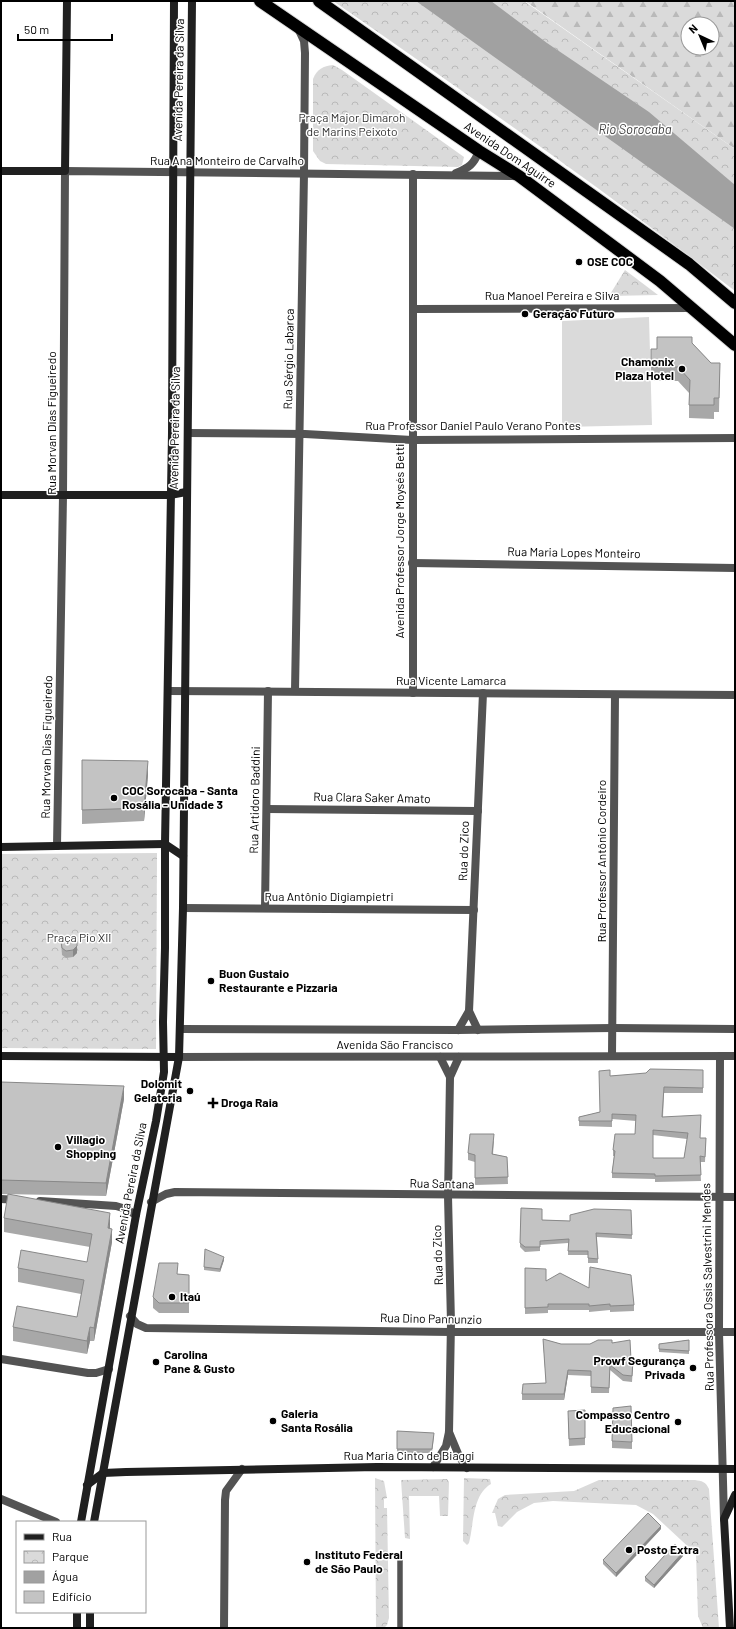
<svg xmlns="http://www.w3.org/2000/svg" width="736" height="1629" viewBox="0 0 736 1629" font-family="Barlow,sans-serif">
<defs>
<pattern id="forest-firs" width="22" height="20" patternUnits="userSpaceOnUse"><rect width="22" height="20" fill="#dadada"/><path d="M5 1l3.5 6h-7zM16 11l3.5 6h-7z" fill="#b9b9b9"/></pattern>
<pattern id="park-crowns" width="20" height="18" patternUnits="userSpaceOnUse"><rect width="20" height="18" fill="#dadada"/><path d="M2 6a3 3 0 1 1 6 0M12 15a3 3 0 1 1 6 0" fill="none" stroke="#b9b9b9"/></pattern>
</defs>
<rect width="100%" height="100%" fill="#fff"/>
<path fill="#dadada" d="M649 317 652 425 562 427V321Z"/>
<path fill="url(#forest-firs)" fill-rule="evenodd" d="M525 1H735V149ZM688 24H712V48H688Z"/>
<g fill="url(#park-crowns)">
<path d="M333 1H524L735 149V291C604 190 469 95 333 1Z"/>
<path d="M333 65 342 70 464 157 462 165 458 167 326 164 320 161 313 151V79C317 69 323 66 333 65Z"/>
<path d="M625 270 658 295 609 296Z"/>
<path d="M157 853 156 1049 1 1048V854Z"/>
<path d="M375 1478 384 1481 387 1498 384 1499V1508H387L389 1618 387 1625 384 1628H376Z"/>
<path d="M464 1478 490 1479 491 1484C472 1495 474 1524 469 1543L467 1545 463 1541Z"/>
<path d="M447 1479 449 1482 448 1516H440L439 1496H409L410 1539 405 1538 401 1480Z"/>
<path d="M599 1480H695C702 1481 706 1482 709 1489L719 1628H703L698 1616 696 1554 653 1514 636 1505 553 1501 534 1503 517 1512 502 1527 498 1526 495 1513H492L498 1499 505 1495 574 1491Z"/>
</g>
<path fill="#a1a1a1" d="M416 1H491L547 43 649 112 735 185V229Z"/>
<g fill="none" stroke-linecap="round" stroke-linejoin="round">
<defs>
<g id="highway">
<path d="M260 1 479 151 519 176 660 281 735 345"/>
<path d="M319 1 689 264 735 303"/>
</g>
</defs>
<use href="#highway" stroke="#dbdbdb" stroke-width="14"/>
<path stroke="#535353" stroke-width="5.5" d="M400 1557V1628"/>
<g stroke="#535353" stroke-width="8">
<path d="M456 173C469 168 474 164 479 151"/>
<path d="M413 309 691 308"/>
<path d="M188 433 305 434 412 440 735 438"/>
<path d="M412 563 735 568"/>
<path d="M168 691 735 695"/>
<path d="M295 691 304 173 305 53 304 41 298 28"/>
<path d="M413 693V174"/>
<path d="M267 809 478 811"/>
<path d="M57 846 63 496 65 171 518 176"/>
<path d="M183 908 474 910"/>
<path d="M265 908 268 691"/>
<path d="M469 1011 483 693"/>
<path d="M180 1029 458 1030 613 1028 735 1029"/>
<path d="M458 1030 469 1011 478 1030"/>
<path d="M612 1056 615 695"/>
<path d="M720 1056 719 1332 724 1519"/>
<path d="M179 1057 735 1056"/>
<path d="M440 1057 450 1077 459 1057"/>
<path d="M1 1199 18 1200"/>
<path d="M40 1201 116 1206 126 1209 136 1215"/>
<path d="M151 1202 166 1194 175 1192 735 1197"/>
<path d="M130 1316 137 1324 146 1328 451 1332H735"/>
<path d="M1 1359 88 1373H96L109 1369"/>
<path d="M449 1432 459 1456 467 1468"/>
<path d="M433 1467 446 1446 449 1432 451 1323 448 1196 450 1077"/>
<path d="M1 1499 56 1522"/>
<path d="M224 1628 225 1500 226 1491 242 1469"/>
</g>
<g stroke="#202020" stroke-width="8">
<path d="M1 171H65L67 1"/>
<path d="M1 495H170L186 492"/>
<path d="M165 844 183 856"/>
<path d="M1 847 165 844"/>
<path d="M1 1056 179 1057"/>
<path d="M87 1485 103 1473 126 1472 377 1467 735 1469"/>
<path d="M81 1522 136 1215 156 1121 164 1072 163 1022 165 948V844L172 433 174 1"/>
<path d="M94 1522 179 1057 183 908 192 1"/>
<path d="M90 1612V1628"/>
<path d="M77 1628V1612"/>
<path d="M730 1628 724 1519 735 1495"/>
</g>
<use href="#highway" stroke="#000" stroke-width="12"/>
</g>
<g fill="#a8a8a8" fill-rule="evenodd">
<path d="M692 343 711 363H720L719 412H714V419L689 418V393L678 381H651V349H657Z"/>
<path d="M82 760 148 775 144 821 82 824Z"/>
<path d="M65 936 77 953 73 957 66 958 62 955 61 942Z"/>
<path d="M703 1070V1093H664L663 1117 700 1138H706L705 1162H700L701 1181 655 1182V1179L612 1178V1173L614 1156H613V1150L635 1134 636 1121 612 1119V1127L579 1126V1117L600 1112 610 1076ZM653 1135 687 1139 684 1158H653Z"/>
<path d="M1 1082 124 1099 106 1196 1 1194Z"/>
<path d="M494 1141 493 1154 507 1157 508 1184 475 1185V1162L468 1160V1153Z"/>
<path d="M521 1208 542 1220 570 1221 631 1210 632 1239 597 1237 598 1263H588V1255H568V1243L540 1245V1251L525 1252 520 1247Z"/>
<path d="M4 1218 110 1227 112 1242 94 1341H90L87 1354 13 1341V1327L77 1317 81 1294 18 1282V1268L87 1262 90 1247 4 1232Z"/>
<path d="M224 1260 220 1272 204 1270V1267Z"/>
<path d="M525 1268 546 1281 589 1288 634 1305V1311L610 1312V1310L589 1312V1310H548V1313L525 1314Z"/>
<path d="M177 1274 189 1275V1313H159L153 1308V1297Z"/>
<path d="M543 1339 561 1344H590L612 1343 631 1360 633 1366 632 1382 623 1381 610 1370 609 1393H591V1376L568 1375 564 1400H522V1394L546 1383Z"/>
<path d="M689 1340V1354L659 1352V1344Z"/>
<path d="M585 1410V1445L569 1446 568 1418Z"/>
<path d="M397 1431 434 1436 432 1453H397Z"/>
<path d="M612 1441 632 1442V1449L612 1448Z"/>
<path d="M661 1529 616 1577 603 1564V1560Z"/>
<path d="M683 1556 654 1588 645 1581V1577Z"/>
</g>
<g fill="#888">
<path d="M148 761V775L144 821V808Z"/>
<path d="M77 946V953L73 957V950Z"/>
<path d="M124 1086V1099L106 1196V1183Z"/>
<path d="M110 1213V1227L108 1242V1228Z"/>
<path d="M112 1229V1242L94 1341V1328Z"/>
<path d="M224 1257V1260L220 1272V1269Z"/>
<path d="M90 1327V1341L87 1354V1341Z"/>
<path d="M568 1370V1375L564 1400V1394Z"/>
<path d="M661 1526V1529L616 1577V1573Z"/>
<path d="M683 1552V1556L654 1588V1585Z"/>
</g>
<g fill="#c3c3c3" stroke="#888" fill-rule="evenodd">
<path d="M657 337H692V343L711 363H720L719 398H714V405H689L690 380 678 367H651V349H657Z"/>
<path d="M82 760 148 761 144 808 82 810Z"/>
<path d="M65 936H71L77 941V946L73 950 66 951 62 948 61 942Z"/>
<path d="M650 1069 703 1070V1088L664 1087 662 1117 701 1115 700 1138H706L705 1157 700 1156 701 1175 655 1176V1174L612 1173 615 1151 613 1150 615 1134H635L636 1115 612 1114V1121H579V1117L600 1112 599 1071 610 1070V1076L646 1073ZM653 1130 688 1133 684 1158H653Z"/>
<path d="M1 1082 124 1086 106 1183 1 1180Z"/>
<path d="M470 1134H494L492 1154 507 1157 508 1177 475 1178V1155L468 1153Z"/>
<path d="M8 1194 110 1213 108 1228 112 1229 94 1328 90 1327 87 1341 13 1327 17 1306 77 1317 84 1280 18 1268 21 1250 87 1262 92 1234 4 1218Z"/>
<path d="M521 1208 542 1209V1220L570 1221V1215L594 1209 631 1210 632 1235 596 1233 598 1259 588 1258V1251H568L569 1239 540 1241V1247H525L520 1243Z"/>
<path d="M205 1249 224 1257 220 1269 204 1267Z"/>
<path d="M159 1263H178L177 1274 189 1275V1303H159L153 1297Z"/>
<path d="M590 1267 631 1275 634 1305 610 1306V1304L589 1306V1304H548V1307L525 1308V1268L546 1269V1281L560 1273 589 1288Z"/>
<path d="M543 1339 561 1344H590L598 1340H612V1343L630 1340 631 1360H633L632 1376 623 1375 610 1365 609 1388 591 1387V1371L568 1370 564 1394H522L523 1384 546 1383Z"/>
<path d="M689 1340V1351L659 1349V1344Z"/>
<path d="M631 1406 632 1442 612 1441 613 1408Z"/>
<path d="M585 1410V1438L569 1439 568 1411Z"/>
<path d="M397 1431 434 1433 432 1449H397Z"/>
<path d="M648 1513 661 1526 616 1573 603 1560Z"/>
<path d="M675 1544 683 1552 654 1585 645 1577Z"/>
</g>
<g fill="#000" stroke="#fff" stroke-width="1.5">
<circle cx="579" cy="262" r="4"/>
<circle cx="525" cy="314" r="4"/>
<circle cx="682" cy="369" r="4"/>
<circle cx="114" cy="798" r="4"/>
<circle cx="211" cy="981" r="4"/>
<circle cx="190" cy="1091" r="4"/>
<path d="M211 1097h4v4h4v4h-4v4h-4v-4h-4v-4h4z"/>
<circle cx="58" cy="1147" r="4"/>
<circle cx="172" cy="1297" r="4"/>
<circle cx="156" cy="1362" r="4"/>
<circle cx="693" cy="1368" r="4"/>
<circle cx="273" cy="1421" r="4"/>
<circle cx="678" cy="1422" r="4"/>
<circle cx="629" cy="1550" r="4"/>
<circle cx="307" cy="1562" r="4"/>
</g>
<g text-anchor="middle" stroke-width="3" stroke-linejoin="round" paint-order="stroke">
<g font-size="12" fill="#000" stroke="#fff">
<text transform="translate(179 80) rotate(-89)" y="4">Avenida Pereira da Silva</text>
<text transform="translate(510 155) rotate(34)" y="4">Avenida Dom Aguirre</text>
<text x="227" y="165">Rua Ana Monteiro de Carvalho</text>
<text x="552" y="300">Rua Manoel Pereira e Silva</text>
<text transform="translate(289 359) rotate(-89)" y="4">Rua Sérgio Labarca</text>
<text transform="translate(52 423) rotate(-90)" y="4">Rua Morvan Dias Figueiredo</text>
<text x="473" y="430">Rua Professor Daniel Paulo Verano Pontes</text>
<text transform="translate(175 428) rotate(-89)" y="4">Avenida Pereira da Silva</text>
<text transform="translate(400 541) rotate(-90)" y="4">Avenida Professor Jorge Moysés Betti</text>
<text transform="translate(574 553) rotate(1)" y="4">Rua Maria Lopes Monteiro</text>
<text x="451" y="685">Rua Vicente Lamarca</text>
<text transform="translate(47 747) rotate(-89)" y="4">Rua Morvan Dias Figueiredo</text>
<text transform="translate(372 798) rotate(1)" y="4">Rua Clara Saker Amato</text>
<text transform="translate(255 800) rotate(-89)" y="4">Rua Artidoro Baddini</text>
<text transform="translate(464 851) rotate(-88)" y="4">Rua do Zico</text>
<text transform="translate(602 861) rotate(-90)" y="4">Rua Professor Antônio Cordeiro</text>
<text x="329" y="901">Rua Antônio Digiampietri</text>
<text x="395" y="1049">Avenida São Francisco</text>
<text transform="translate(131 1183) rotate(-79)" y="4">Avenida Pereira da Silva</text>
<text transform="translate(442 1184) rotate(1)" y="4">Rua Santana</text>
<text transform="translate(438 1255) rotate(-92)" y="4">Rua do Zico</text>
<text transform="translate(708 1287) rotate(-91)" y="4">Rua Professora Ossis Salvestrini Mendes</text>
<text transform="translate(431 1319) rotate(1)" y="4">Rua Dino Pannunzio</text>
<text x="409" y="1460">Rua Maria Cinto de Biaggi</text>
</g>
<g font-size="12" fill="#313131" stroke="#fff">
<text x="352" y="122">Praça Major Dimaroh<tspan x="352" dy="14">de Marins Peixoto</tspan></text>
<text x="79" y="942">Praça Pio XII</text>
</g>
<g font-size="12" font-weight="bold" fill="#000" stroke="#fff" text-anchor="start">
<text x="587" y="266">OSE COC</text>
<text x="533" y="318">Geração Futuro</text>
<text x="674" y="366" text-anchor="end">Chamonix<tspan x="674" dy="14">Plaza Hotel</tspan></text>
<text x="122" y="795">COC Sorocaba - Santa<tspan x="122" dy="14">Rosália - Unidade 3</tspan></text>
<text x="219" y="978">Buon Gustaio<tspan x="219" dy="14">Restaurante e Pizzaria</tspan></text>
<text x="182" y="1088" text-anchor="end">Dolomit<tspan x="182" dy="14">Gelateria</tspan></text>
<text x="221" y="1107">Droga Raia</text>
<text x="66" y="1144">Villagio<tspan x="66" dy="14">Shopping</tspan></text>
<text x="180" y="1301">Itaú</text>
<text x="164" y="1359">Carolina<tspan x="164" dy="14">Pane &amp; Gusto</tspan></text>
<text x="685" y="1365" text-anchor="end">Prowf Segurança<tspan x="685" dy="14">Privada</tspan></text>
<text x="281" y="1418">Galeria<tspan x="281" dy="14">Santa Rosália</tspan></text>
<text x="670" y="1419" text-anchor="end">Compasso Centro<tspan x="670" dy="14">Educacional</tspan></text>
<text x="637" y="1554">Posto Extra</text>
<text x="315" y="1559">Instituto Federal<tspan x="315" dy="14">de São Paulo</tspan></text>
</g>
<g font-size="13" font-style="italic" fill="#424242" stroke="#fff">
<text x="635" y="134">Rio Sorocaba</text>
</g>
</g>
<rect width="736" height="1629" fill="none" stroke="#000000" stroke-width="4"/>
<rect x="16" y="1521" width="130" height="92" fill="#ffffff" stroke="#999999"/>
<rect x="24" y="1534" width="20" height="6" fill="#202020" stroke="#999999"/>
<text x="52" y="1541" font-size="12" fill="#000000">Rua</text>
<rect x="24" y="1551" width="20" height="12" fill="url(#park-crowns)" stroke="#999999"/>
<text x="52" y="1561" font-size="12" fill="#000000">Parque</text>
<rect x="24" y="1571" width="20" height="12" fill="#a1a1a1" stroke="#999999"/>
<text x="52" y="1581" font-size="12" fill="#000000">Água</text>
<rect x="24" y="1591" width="20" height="12" fill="#c3c3c3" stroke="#999999"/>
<text x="52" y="1601" font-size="12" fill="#000000">Edifício</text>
<g transform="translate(700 36) rotate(316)"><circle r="19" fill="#ffffff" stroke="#999999"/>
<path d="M0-3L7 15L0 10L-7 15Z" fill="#000000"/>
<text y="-6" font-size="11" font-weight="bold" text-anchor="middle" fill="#000000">N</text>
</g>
<path d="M18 34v6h94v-6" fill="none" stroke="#000000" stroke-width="2"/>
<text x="24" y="34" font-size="12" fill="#000000" stroke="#ffffff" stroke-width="3" paint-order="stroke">50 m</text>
</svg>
